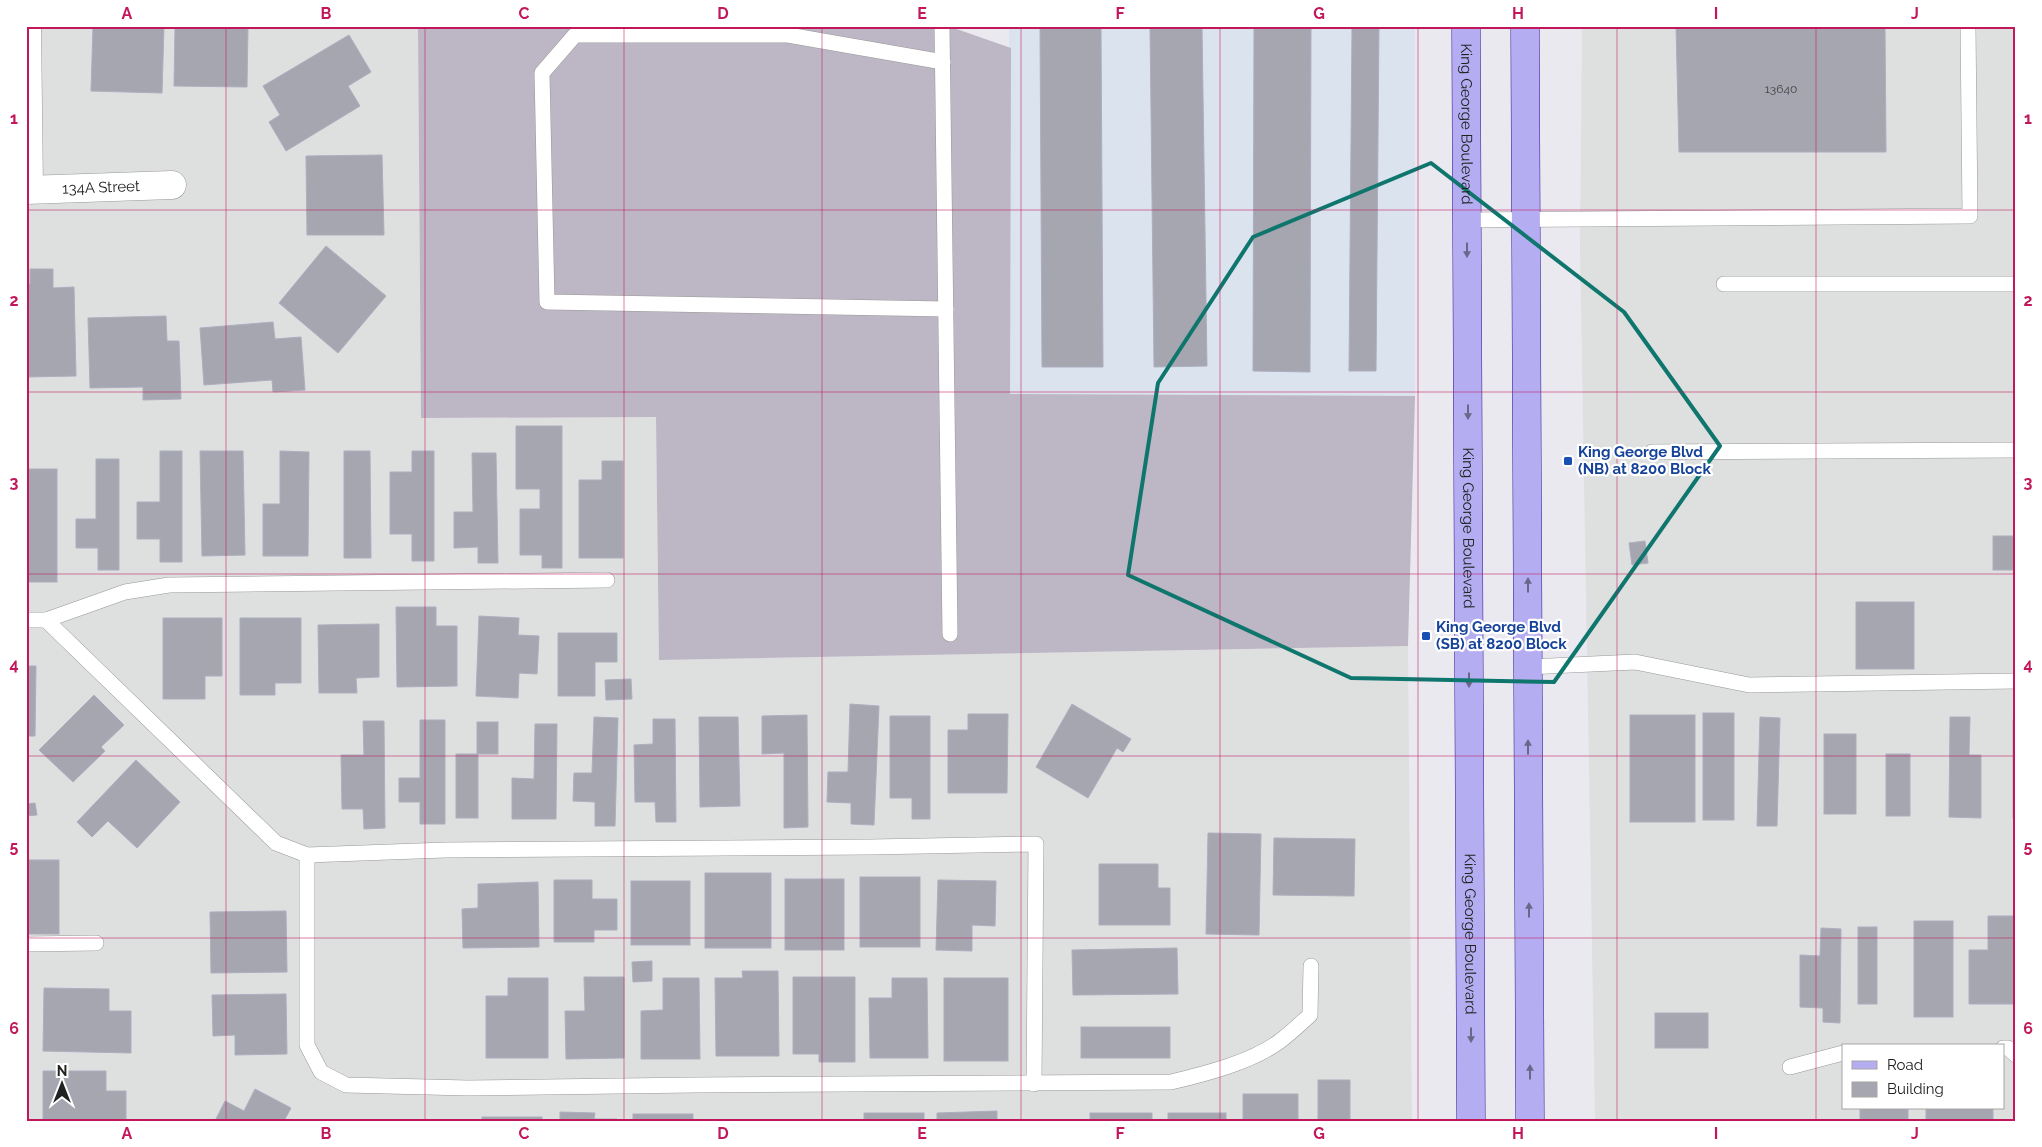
<svg xmlns="http://www.w3.org/2000/svg" width="2042" height="1147" viewBox="0 0 2042 1147" font-family="Raleway,sans-serif">
<rect width="100%" height="100%" fill="#ebe9f0"/>
<g fill="#dedfdf" fill-rule="evenodd">
<path d="M26 26H418L421 418 656 417 659 660 1408 646 1412 1121H26Z"/>
<path d="M1582 26H2016V1121H1595L1580 248ZM1843 1046H2003V1108H1843Z"/>
</g>
<path fill="#dbe3ef" d="M1009 26H1415V396L1009 395Z"/>
<path fill="#bdb6c4" d="M418 26H948L1011 48 1010 394 1415 396 1408 646 659 660 656 417 421 418Z"/>
<g fill="#a5a6af" stroke="#adaec0">
<path d="M93 26H164L162 93 91 91Z"/>
<path d="M175 26H248L247 87 174 86Z"/>
<path d="M1040 26H1101L1103 367H1042Z"/>
<path d="M1150 26H1202L1207 366 1154 367Z"/>
<path d="M1254 26H1311L1310 372 1253 371Z"/>
<path d="M1352 26H1379L1376 371H1349Z"/>
<path d="M1676 26H1885L1886 152H1679Z"/>
<path d="M349 35 371 72 348 86 360 106 286 151 269 122 280 115 263 86Z"/>
<path d="M382 155 384 235H307L306 156Z"/>
<path d="M326 246 386 296 338 353 279 303Z"/>
<path d="M30 269H53V288L74 287 76 376 26 377V284H30Z"/>
<path d="M166 316 167 341H179L181 399 143 400V387L90 388 88 318Z"/>
<path d="M273 322 275 339 301 337 305 390 273 392 272 380 204 385 200 328Z"/>
<path d="M516 426H562V568H542V555H520V509H540V489H516Z"/>
<path d="M160 451H182V562H160V539H137V502H160Z"/>
<path d="M200 451H243L245 555 202 556Z"/>
<path d="M280 451 309 452 308 556H263V504H280Z"/>
<path d="M344 451H370L371 558H344Z"/>
<path d="M412 451H434V561H412V534H390V472H412Z"/>
<path d="M472 453H496L498 563H478V547L454 548V512H473Z"/>
<path d="M96 459H119V570H98V548H76V519H96Z"/>
<path d="M602 461H623V558H579V480H602Z"/>
<rect x="28" y="469" width="29" height="113"/>
<rect x="1993" y="536" width="23" height="34"/>
<path d="M1645 541 1648 563 1632 565 1629 543Z"/>
<rect x="1856" y="602" width="58" height="67"/>
<path d="M396 607H436V626H457V686L397 687Z"/>
<path d="M479 616 519 618 518 635 539 636 537 674 519 673 518 698 476 696Z"/>
<path d="M163 618H222V676H205V699H163Z"/>
<path d="M240 618H301V683H275V695H240Z"/>
<path d="M379 624V677L356 678 357 693H319L318 625Z"/>
<path d="M558 633H617V662H595V696H558Z"/>
<path d="M26 666H36L35 736H26Z"/>
<path d="M631 679 632 699 606 700 605 680Z"/>
<path d="M94 695 124 725 101 747 105 751 73 782 39 750Z"/>
<path d="M850 704 879 706 874 825 851 824V803L827 802 828 772H848Z"/>
<path d="M1072 704 1131 739 1123 752 1117 748 1088 798 1036 767Z"/>
<rect x="1703" y="713" width="31" height="107"/>
<path d="M968 714H1008L1007 793H948V730H968Z"/>
<path d="M807 715 808 827 784 828V753L762 754V716Z"/>
<rect x="1630" y="715" width="65" height="107"/>
<path d="M890 716H930V819H912V798H890Z"/>
<path d="M594 717 618 718 615 826H595V802L573 801 574 773H592Z"/>
<path d="M699 717H738L740 806 700 807Z"/>
<path d="M1760 717 1780 718 1777 826H1757Z"/>
<path d="M1950 717H1970L1969 755H1981V818L1949 817Z"/>
<path d="M653 719H675L676 822H656L655 802H635L634 745 653 744Z"/>
<path d="M420 720H445V824H420V802H399V778H420Z"/>
<rect x="2013" y="720" width="3" height="98"/>
<path d="M363 721H384L385 828 364 829 363 809H342L341 755H364Z"/>
<rect x="477" y="722" width="21" height="32"/>
<path d="M535 724H557L556 819H512V778L534 779Z"/>
<rect x="1824" y="734" width="32" height="80"/>
<rect x="456" y="754" width="22" height="64"/>
<rect x="1886" y="754" width="24" height="62"/>
<path d="M136 760 180 802 137 848 108 821 92 837 77 822Z"/>
<path d="M35 803 37 815 26 816V804Z"/>
<path d="M1208 833 1261 834 1259 935 1206 934Z"/>
<path d="M1274 838 1355 839 1354 896 1273 895Z"/>
<rect x="26" y="860" width="33" height="74"/>
<path d="M1099 864H1158V888H1170V925H1099Z"/>
<rect x="705" y="873" width="66" height="75"/>
<rect x="860" y="877" width="60" height="70"/>
<rect x="785" y="879" width="59" height="71"/>
<path d="M554 880H592V899H617V930H594V942H554Z"/>
<path d="M938 880 996 881 995 926 972 925V951L936 950Z"/>
<rect x="631" y="881" width="59" height="64"/>
<path d="M538 882 539 947 463 948 462 909 478 908V884Z"/>
<path d="M286 911 287 972 211 973 210 912Z"/>
<path d="M1988 916H2016V1004H1969V950H1988Z"/>
<rect x="1914" y="921" width="39" height="96"/>
<rect x="1858" y="927" width="19" height="77"/>
<path d="M1821 928 1841 929 1840 1023 1823 1022V1008L1800 1007V955L1820 956Z"/>
<path d="M1177 948 1178 994 1073 995 1072 950Z"/>
<path d="M652 961V981L633 982 632 962Z"/>
<path d="M742 971H778L779 1056H716L715 978H743Z"/>
<path d="M584 977H624V1058L566 1059 565 1011H585Z"/>
<path d="M793 977H855V1062H819V1054H793Z"/>
<path d="M508 978H548V1058H486V996H508Z"/>
<path d="M663 978H699L700 1059H641V1011L663 1010Z"/>
<path d="M892 978H927L928 1058H870L869 998H892Z"/>
<rect x="944" y="978" width="64" height="83"/>
<path d="M44 988 109 989V1011H131V1053L43 1051Z"/>
<path d="M286 994 287 1054 235 1055V1035L213 1036 212 995Z"/>
<rect x="1655" y="1013" width="53" height="35"/>
<rect x="1081" y="1027" width="89" height="31"/>
<path d="M43 1071H106V1091H126V1121H43Z"/>
<rect x="1318" y="1080" width="32" height="41"/>
<path d="M255 1089 291 1108 285 1119 287 1121H215L225 1101 244 1111Z"/>
<rect x="1243" y="1094" width="55" height="27"/>
<rect x="1860" y="1108" width="48" height="13"/>
<rect x="1926" y="1108" width="67" height="13"/>
<path d="M997 1111V1121H937V1113Z"/>
<path d="M560 1112 595 1113 594 1119H617V1121H560Z"/>
<rect x="864" y="1113" width="60" height="8"/>
<rect x="1090" y="1113" width="62" height="8"/>
<rect x="1168" y="1113" width="58" height="8"/>
<rect x="633" y="1114" width="60" height="7"/>
<rect x="482" y="1117" width="60" height="4"/>
</g>
<g fill="none" stroke-linecap="round" stroke-linejoin="round">
<defs>
<g id="service">
<path d="M942 26 950 634"/>
<path d="M943 62 788 35H575L542 73 547 302 946 309"/>
<path d="M1466 220 1970 216 1968 26"/>
<path d="M1724 284H2016"/>
<path d="M1652 452 2016 450"/>
<path d="M607 580 169 585 125 592 46 620 276 843 307 855 445 850 871 847 1036 844 1034 1084"/>
<path d="M26 620H46"/>
<path d="M1528 667 1635 662 1749 685 2016 681"/>
<path d="M307 855V1045L321 1072 346 1085 468 1088 695 1085 1171 1082C1205 1074 1252 1062 1280 1041 1291 1033 1300 1024 1310 1015L1311 966"/>
<path d="M26 944 96 943"/>
<path d="M2003 1048H2008L2016 1055"/>
<path d="M1790 1067 1843 1053"/>
</g>
<g id="minor">
<path d="M27 26 29 189"/>
<path id="s1" d="M26 190 172 185"/>
</g>
<g id="primary">
<path id="s2" d="M1466 26 1471 1121"/>
<path d="M1525 26 1530 1121"/>
</g>
</defs>
<use href="#service" stroke="#989898" stroke-width="16"/>
<use href="#minor" stroke="#989898" stroke-width="29"/>
<use href="#primary" stroke="#2c138c" stroke-width="29"/>
<use href="#service" stroke="#fff" stroke-width="15"/>
<use href="#minor" stroke="#fff" stroke-width="28"/>
<use href="#primary" stroke="#b5adf1" stroke-width="28"/>
</g>
<defs><path id="oneway-solid" d="M-6-.8H1V-3.2L6.5 0L1 3.2V.8H-6Z" transform="scale(1.25)"/></defs>
<g fill="#6b6789">
<use href="#oneway-solid" transform="translate(1467 250) rotate(90)"/>
<use href="#oneway-solid" transform="translate(1468 412) rotate(90)"/>
<use href="#oneway-solid" transform="translate(1528 585) rotate(-90)"/>
<use href="#oneway-solid" transform="translate(1469 680) rotate(90)"/>
<use href="#oneway-solid" transform="translate(1528 747) rotate(-90)"/>
<use href="#oneway-solid" transform="translate(1529 910) rotate(-90)"/>
<use href="#oneway-solid" transform="translate(1471 1035) rotate(90)"/>
<use href="#oneway-solid" transform="translate(1530 1072) rotate(-90)"/>
</g>
<path fill="none" stroke="#0f766e" stroke-width="4" stroke-linejoin="round" d="M1431 163 1624 312 1720 446 1554 682 1351 678 1128 575 1158 383 1253 237Z"/>
<path fill="none" stroke="#c2185b" stroke-width="1" stroke-opacity="0.55" d="M226 26V1121M425 26V1121M624 26V1121M822 26V1121M1021 26V1121M1220 26V1121M1418 26V1121M1617 26V1121M1816 26V1121M26 210H2016M26 392H2016M26 574H2016M26 756H2016M26 938H2016"/>
<g fill="#1a4fb4" stroke="#fff" stroke-width="2">
<rect x="1563" y="456" width="10" height="10" rx="2.5"/>
<rect x="1421" y="631" width="10" height="10" rx="2.5"/>
</g>
<g text-anchor="middle" stroke-width="4.5" stroke-linejoin="round" paint-order="stroke">
<g font-size="12" fill="#424244">
<text x="1781" y="93">13640</text>
</g>
<g font-size="15" fill="#212121" stroke="#fff">
<text dy="5" stroke="none"><textPath href="#s2" startOffset="98">King George Boulevard</textPath></text>
<text dy="5" stroke="none"><textPath href="#s1" startOffset="75">134A Street</textPath></text>
<text dy="5" stroke="none"><textPath href="#s2" startOffset="502">King George Boulevard</textPath></text>
<text dy="5" stroke="none"><textPath href="#s2" startOffset="908">King George Boulevard</textPath></text>
</g>
<g font-size="15" font-weight="bold" fill="#164399" stroke="#fff" text-anchor="start">
<text x="1578" y="457">King George Blvd<tspan x="1578" dy="17">(NB) at 8200 Block</tspan></text>
<text x="1436" y="632">King George Blvd<tspan x="1436" dy="17">(SB) at 8200 Block</tspan></text>
</g>
</g>
<rect width="2042" height="1147" fill="none" stroke="#ffffff" stroke-width="55"/>
<rect x="1842" y="1044" width="162" height="65" fill="#ffffff" stroke="#a6a6a6"/>
<rect x="1852" y="1061" width="25" height="8" fill="#b5adf1" stroke="#a6a6a6"/>
<text x="1887" y="1070" font-size="15" fill="#212121">Road</text>
<rect x="1852" y="1082" width="25" height="15" fill="#a5a6af" stroke="#a6a6a6"/>
<text x="1887" y="1094" font-size="15" fill="#212121">Building</text>
<g transform="translate(62 1084)" stroke="#ffffff" stroke-width="4" paint-order="stroke">
<path d="M0-4L9 19L0 12L-9 19Z" fill="#212121"/>
<text y="-8" font-size="14" font-weight="bold" text-anchor="middle" fill="#212121">N</text>
</g>
<rect x="28" y="28" width="1986" height="1092" fill="none" stroke="#c2185b" stroke-width="2"/>
<g font-size="16" text-anchor="middle" font-weight="bold" fill="#c2185b">
<text x="127" y="19">A</text>
<text x="326" y="19">B</text>
<text x="524" y="19">C</text>
<text x="723" y="19">D</text>
<text x="922" y="19">E</text>
<text x="1120" y="19">F</text>
<text x="1319" y="19">G</text>
<text x="1518" y="19">H</text>
<text x="1716" y="19">I</text>
<text x="1915" y="19">J</text>
<text x="14" y="124">1</text>
<text x="2028" y="124">1</text>
<text x="14" y="306">2</text>
<text x="2028" y="306">2</text>
<text x="14" y="488">3</text>
<text x="2028" y="488">3</text>
<text x="14" y="670">4</text>
<text x="2028" y="670">4</text>
<text x="14" y="852">5</text>
<text x="2028" y="852">5</text>
<text x="14" y="1034">6</text>
<text x="2028" y="1034">6</text>
<text x="127" y="1139">A</text>
<text x="326" y="1139">B</text>
<text x="524" y="1139">C</text>
<text x="723" y="1139">D</text>
<text x="922" y="1139">E</text>
<text x="1120" y="1139">F</text>
<text x="1319" y="1139">G</text>
<text x="1518" y="1139">H</text>
<text x="1716" y="1139">I</text>
<text x="1915" y="1139">J</text>
</g>
</svg>
